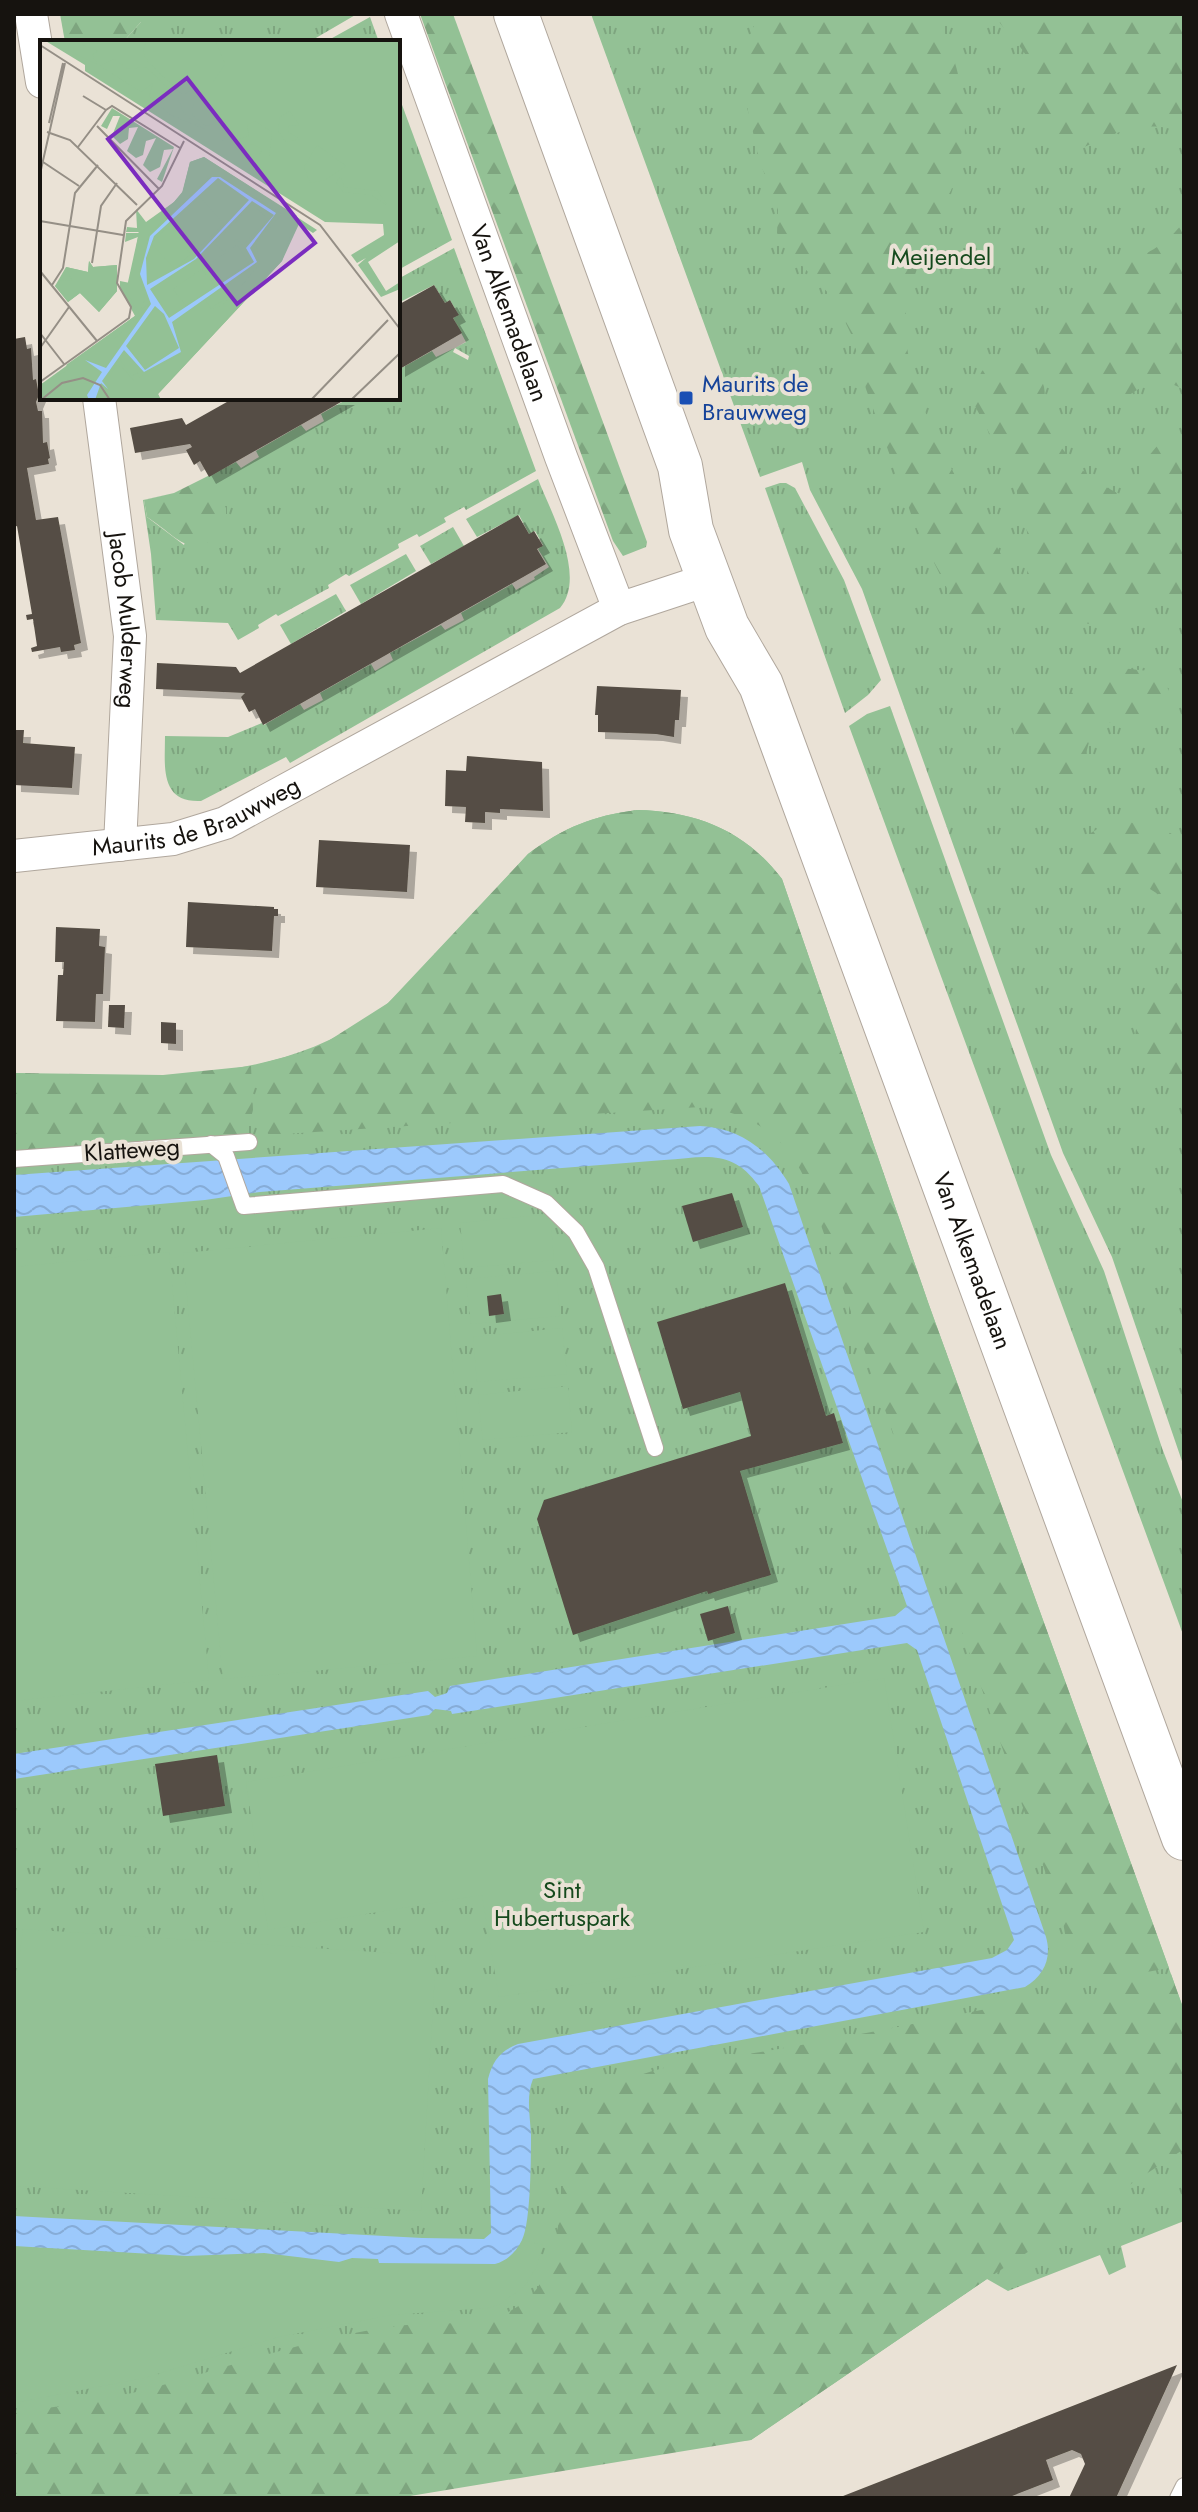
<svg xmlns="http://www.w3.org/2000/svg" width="1198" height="2512" viewBox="0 0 1198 2512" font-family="Jost,sans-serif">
<defs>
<pattern id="grass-tufts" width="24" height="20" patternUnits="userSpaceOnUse" patternTransform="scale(2)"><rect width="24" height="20" fill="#93c195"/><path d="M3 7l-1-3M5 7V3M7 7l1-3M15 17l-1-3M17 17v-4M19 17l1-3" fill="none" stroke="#7ea57f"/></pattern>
<pattern id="forest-firs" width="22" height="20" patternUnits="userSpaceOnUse" patternTransform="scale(2)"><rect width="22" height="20" fill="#93c195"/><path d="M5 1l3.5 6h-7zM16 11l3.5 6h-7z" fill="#7ea57f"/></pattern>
<pattern id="water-waves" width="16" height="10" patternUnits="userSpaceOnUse" patternTransform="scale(2)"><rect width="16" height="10" fill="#9cc9fc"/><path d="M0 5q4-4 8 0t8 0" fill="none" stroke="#86acd7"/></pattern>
<filter id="shadow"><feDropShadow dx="7" dy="7" stdDeviation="0" flood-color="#0004"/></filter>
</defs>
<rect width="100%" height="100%" fill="#eae2d6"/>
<g fill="url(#grass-tufts)" fill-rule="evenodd">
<path d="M141 14 266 16 357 14 309 42H123L141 22Z"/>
<path d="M591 14H1184V1467L1112 1257 1063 1153 862 589 810 490 802 462 760 477Z"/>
<path d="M370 17 379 42H325Z"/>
<path d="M398 94 452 240 398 270Z"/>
<path d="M454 248 536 471 466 510 464 507 444 518 446 522 419 537 417 534 398 544 399 548 349 576 346 574 328 585 329 588 278 616 276 614 258 625 259 628 238 640 228 623 156 620 151 554 143 500 174 493 236 462 241 468 259 457 256 451 301 425 306 431 324 421 321 414 349 398H398V370L432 351 436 357 455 348 453 352 468 360 469 356 455 348 466 342 453 318 458 314 450 300 445 303 434 285 400 302 398 279ZM208 476 184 545 147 517 144 500 174 493Z"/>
<path d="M538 479C551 513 587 576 560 608L290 763 286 757 201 801C159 803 165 765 165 736L228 737 262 723 264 725 300 704 304 710 323 700 320 693 371 664 375 671 393 660 390 653 441 625 445 630 464 620 461 613 512 584 516 590 535 579 534 577 549 567 538 549 543 545 535 531 529 534 519 515 477 537 466 519Z"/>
<path d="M780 483H786L795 488 844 580 881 680 868 695 845 713 765 488Z"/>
<path d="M453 527 464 546 431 564 420 546Z"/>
<path d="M406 554 416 571 361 604 350 585Z"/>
<path d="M336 594 346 611 291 644 280 625Z"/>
<path d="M890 706 1051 1155 1104 1271 1162 1448 1184 1505V1637L849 726 867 714Z"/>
<path d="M637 810C696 811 746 831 782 879L929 1305 1184 2010V2221L1121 2246 1126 2267 1109 2275 1100 2255 1008 2291 987 2279 751 2440 14 2498V1073C140 1077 282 1089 387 1004 403 990 418 972 433 956 465 922 497 888 528 854 565 827 592 816 637 810Z"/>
</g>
<g fill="url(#forest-firs)">
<path d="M60 14H141V22L123 42H65Z"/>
<path d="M420 14H453L647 542 646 547 623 556 613 541Z"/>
<path d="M752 14H937C952 48 965 88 965 126 965 144 955 181 949 197 927 254 896 289 908 353 918 409 947 461 974 510 986 531 1006 556 1011 580 1015 597 1005 611 996 624L982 626 962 618 915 525 866 389 853 338 834 299 786 249 777 233 778 210 760 162 748 111 742 58 754 25Z"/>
<path d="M994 14H1184V133C1140 116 1110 136 1071 153H1059C1016 125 1046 98 1028 59 1020 43 1003 30 994 14Z"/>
<path d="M1184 222V390C1175 385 1166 380 1155 382 1141 384 1130 398 1116 400 1081 405 1027 376 1041 335 1053 298 1126 267 1157 247 1168 241 1176 231 1184 222Z"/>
<path d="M995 359C1016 359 1039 364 1044 387 1046 397 1043 408 1046 418 1055 450 1092 484 1123 495 1144 486 1134 481 1143 465 1147 457 1153 451 1159 444L1184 446V591L1174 599 1136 604 1122 622 1109 627 1058 619 1041 611 1030 600 1027 580 1028 538 1024 514 1012 476 975 406 974 386 982 371Z"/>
<path d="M208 476 226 508V527C191 565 179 537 147 517L144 500 174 493Z"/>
<path d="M1121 668 1158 672C1167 683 1173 694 1165 706 1143 736 1115 711 1097 729 1080 745 1092 780 1064 784L1029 755 1014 735C1013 725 1013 714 1022 706 1031 699 1048 702 1059 698 1081 691 1098 673 1121 668Z"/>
<path d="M637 810C696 811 746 831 782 879L929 1305 1169 1968 1091 1982C1068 1971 1068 1946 1063 1923L805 1179C784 1134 748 1111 700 1107L269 1135C253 1116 258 1088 260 1064L307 1051 325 1043 388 1003 528 854C565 827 592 816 637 810Z"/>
<path d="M1129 822 1164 829 1184 842V962C1161 969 1149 954 1142 933L1165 909 1164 898C1152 890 1123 870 1108 873 1099 875 1094 883 1086 888L1078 887C1072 880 1073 878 1073 869 1071 837 1099 824 1129 822Z"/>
<path d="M1184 976V1083C1161 1071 1128 1056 1137 1025 1140 1015 1144 1005 1153 998 1163 990 1175 986 1184 976Z"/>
<path d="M251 1066 253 1110 246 1136 14 1153V1073L163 1075Z"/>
<path d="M1171 1974 1184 2011V2149L987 2279 751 2440 398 2498H14V2413C60 2406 108 2400 152 2388 231 2366 308 2339 389 2327 425 2321 477 2328 510 2311 578 2276 547 2183 580 2124 591 2105 614 2085 635 2077 676 2061 723 2059 767 2051 863 2035 959 2014 1055 1995L1080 2006 1091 2002 1099 1987Z"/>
</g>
<g fill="#93c195">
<path d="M550 1214 554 1260 465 1268 460 1223Z"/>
<path d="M441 1228 477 1656 223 1679 183 1253Z"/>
<path d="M169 1252 209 1680 14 1701V1267Z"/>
<path d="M556 1271 560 1316 471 1324 466 1279Z"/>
<path d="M562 1328 567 1374 477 1382 473 1337Z"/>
<path d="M568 1386 572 1432 483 1440 478 1395Z"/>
<path d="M884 1678 924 1932 499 1997 482 1895 268 1930 246 1782Z"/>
<path d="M23 1929 436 1956 421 2211 14 2186V1999Z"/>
<path d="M522 2240 543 2245 536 2268 524 2287 500 2304 488 2308 391 2315 279 2337 144 2378 14 2403V2246L187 2256 264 2253 339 2262 352 2258 379 2259 380 2263 495 2264 506 2261Z"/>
</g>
<path fill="url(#water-waves)" d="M700 1126C740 1128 769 1150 789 1184L1046 1937C1052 1958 1044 1976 1025 1987L533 2079C526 2096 530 2116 531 2134 531 2156 531 2222 522 2240 516 2252 507 2261 495 2264L379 2263 378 2259 352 2258 339 2262 264 2253 187 2256 14 2246V2216L422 2238 484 2239 491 2233 488 2079C493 2060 500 2051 518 2044L992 1958 1007 1950 1014 1940 917 1650 907 1643 452 1714 451 1711 435 1709 429 1715 14 1779V1754L428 1691 435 1697 447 1693 450 1686 895 1616 907 1606 759 1186C732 1148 705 1157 664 1160L260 1192 205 1200 14 1217V1175Z"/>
<g fill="#554e44" filter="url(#shadow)">
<path d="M434 285 445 303 450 300 454 307 459 315 453 318 462 333 398 370V305Z"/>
<path d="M25 337 27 349 31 348 33 380 36 379 39 395 36 402 38 411H42L43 443 47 442 50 458 48 459 49 464 27 468 36 520 58 517 81 643 74 645 75 650 61 652 60 647 32 652 31 648 37 646 33 619 27 620 26 615 32 614 17 526 14 527V339Z"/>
<path d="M234 398H348L209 477 200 461 194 465 186 450 192 447 190 444 135 453 130 428 182 418 186 425Z"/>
<path d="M518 515 529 534 534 531 543 546 537 549 546 564 263 725 255 709 249 712 241 697 245 693 156 689 157 663 236 667 240 673Z"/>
<path d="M597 686 681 690 679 720H675L674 737 656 734 598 732V715H595Z"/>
<path d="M14 730H24L23 743 75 747 72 788 14 785Z"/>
<path d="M467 756 542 762 543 811 500 809V813L485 812V823L465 822 466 807 445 806 446 770 466 771Z"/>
<path d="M319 840 410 845 407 892 316 887Z"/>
<path d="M188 902 274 907V909H278V916H274L272 951 186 947Z"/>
<path d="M56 927 100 929 99 946 105 947 103 994H96L95 1022 56 1021 58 975H63L64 962H55Z"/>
<path d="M109 1005H125L124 1028 108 1027Z"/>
<path d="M161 1022 176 1023V1044L161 1043Z"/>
<path d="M732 1193 743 1227 693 1242 682 1206Z"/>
<path d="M785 1283 826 1416 834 1413 843 1443 740 1471 771 1575 708 1594 707 1591 573 1635 537 1519 544 1500 751 1436 740 1392 683 1409 657 1322Z"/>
<path d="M501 1294 504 1314 489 1316 487 1296Z"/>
<path d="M728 1606 735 1633 708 1641 700 1614Z"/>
<path d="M217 1755 225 1806 163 1816 155 1764Z"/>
<path d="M1177 2365 1116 2498H1069L1085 2464 1081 2454 1072 2450 1046 2460 1053 2480 1007 2498H838Z"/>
</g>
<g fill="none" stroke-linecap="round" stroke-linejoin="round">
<defs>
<g id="lane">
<path d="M211 1144 226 1156 244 1206 503 1184 546 1203 576 1232 596 1267 655 1448"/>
<path d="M14 1159 249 1142"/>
<path d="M1178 2498 1184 2486"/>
</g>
<g id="street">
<path d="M31 14 42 82"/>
<path id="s1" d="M401 14 561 457 619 609"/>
<path id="s2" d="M99 398 130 636 120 845"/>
<path id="s3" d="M14 856 173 839 225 823 619 609 710 579"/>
</g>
<g id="secondary">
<path id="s4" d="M516 14 680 466 691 530 727 627 761 685 1184 1838"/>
</g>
</defs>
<use href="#lane" stroke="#b0a79d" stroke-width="18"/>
<use href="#street" stroke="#b0a79d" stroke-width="34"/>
<use href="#secondary" stroke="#b0a79d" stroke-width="46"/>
<use href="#lane" stroke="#fff" stroke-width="16"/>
<use href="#street" stroke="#fff" stroke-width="32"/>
<use href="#secondary" stroke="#fff" stroke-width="44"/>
</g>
<rect fill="#1a4fb4" stroke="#eae2d6" stroke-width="3" x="678" y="390" width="16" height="16" rx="4"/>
<g text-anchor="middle" stroke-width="8" stroke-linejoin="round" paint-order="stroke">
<g font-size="24" fill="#154a1d" stroke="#eae2d6">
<text x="941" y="265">Meijendel</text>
<text x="562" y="1898">Sint<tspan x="562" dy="28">Hubertuspark</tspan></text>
</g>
<g font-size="24" fill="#16130f" stroke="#eae2d6">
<text dy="8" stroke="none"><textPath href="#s1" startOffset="318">Van Alkemadelaan</textPath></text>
<text dy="8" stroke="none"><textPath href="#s2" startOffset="224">Jacob Mulderweg</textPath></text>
<text dy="8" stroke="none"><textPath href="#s3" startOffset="188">Maurits de Brauwweg</textPath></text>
<text transform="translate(132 1150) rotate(-4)" y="8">Klatteweg</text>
<text dy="8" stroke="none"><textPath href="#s4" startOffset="1330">Van Alkemadelaan</textPath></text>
</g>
<g font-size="24" fill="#164399" stroke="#eae2d6" text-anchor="start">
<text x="702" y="392">Maurits de<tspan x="702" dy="28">Brauwweg</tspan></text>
</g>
</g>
<g transform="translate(40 40)">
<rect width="360" height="360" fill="#eae2d6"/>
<path d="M4 0H360V201L328 222 346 251 360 242V249L341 257 318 225 326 218 317 223 311 215 344 195 343 184 285 182 45 31V25ZM72 68 134 107 122 142 117 139 133 109 124 110 120 127 110 132 103 125 116 98 106 101 103 115 96 118 87 111 98 87 89 88 88 99 80 104 72 96 80 76H73L67 89 61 86ZM164 117 277 190 273 193 259 184 242 221 118 354 121 360H0V345L95 276 80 248V241L90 243 98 197 85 202 86 193H98L134 162 142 153 150 122ZM49 221 53 227 77 225V251L59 272 40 253 28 262 15 246 26 227 48 232Z" fill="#93c195"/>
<path d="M30 0 58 11 52 15 58 25 28 10ZM106 0H175L185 24 173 42V84L166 86 152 75 155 48 143 55 109 23 103 13ZM74 19 88 29 106 27 138 58 144 74 165 89 131 75 109 57 113 43 101 52 60 26ZM250 71 259 85 249 86 248 92 260 99 246 102 238 91 240 77ZM215 81 232 92 229 116H219L222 109 212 104 197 110 191 99 182 101 187 94 197 100 209 96 207 85ZM277 105 306 126 285 140 270 143 264 127ZM164 117 257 176 242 221 118 354 121 360 94 357V341L82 327 76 325 70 337 67 334 85 309 102 332 86 311 80 320 92 336 99 332 98 338 142 313 132 282 165 259 171 269 182 266 220 225 216 203 242 174 181 136H171L109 194 99 233 105 259 100 271 108 264V253L111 264 74 299 82 307 66 327 46 319 62 332 55 344 41 343 39 339 56 341 43 336 27 340 0 359V345L30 329 26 325 99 273 86 251 99 192H86L87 187 97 188 96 169 106 182 134 162 143 151 150 122ZM301 136 304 147 338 151 347 165 331 155 303 152 296 142ZM49 221 53 227 77 225V251L59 272 40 253 28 262 15 246 20 240 32 241 26 227 48 232Z" fill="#93c195"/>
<path d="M160 157 184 184 152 214 146 208 151 214 135 229 111 203ZM212 164 228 179 203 205 196 199 184 212 175 204ZM197 205 209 223 179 243 168 225ZM219 219 218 226 196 252 171 268 165 259ZM162 229 175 246 146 266 133 249ZM115 266 124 274 140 309 105 330 87 305Z" fill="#93c195"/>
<path d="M172 137H180L236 173 210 208 217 222 132 282 141 312 104 332 84 310 62 341 68 349 61 343 55 360H49L47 355 62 332 45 320 66 328 111 264 100 234 110 196ZM178 138 209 160 154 219 107 245 106 218 114 196ZM212 161 234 175 206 208 214 222 129 278 110 249 156 219ZM115 266 124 274 139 308 105 330 86 306Z" fill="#9cc9fc" fill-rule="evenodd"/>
<path fill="none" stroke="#958f86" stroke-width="2" d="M0 5 280 185 360 289M43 56 66 70M66 70 72 66 140 108M9 83 23 23M57 86 119 149M7 92 30 100 97 165M38 107 66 70M0 120 39 146M0 134 25 23M0 181 83 195M52 223 61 166 77 143M0 231 57 301M12 245 23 228 35 153 58 125M0 293 24 324M0 308 29 267M0 342 89 278 91 267 77 243 86 181 122 146 144 101M1 360 22 343 43 338 60 345 70 360M71 360H101M271 360 348 280M311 360 360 313"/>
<path fill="#7b2cbf" fill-opacity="0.15" stroke="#7b2cbf" stroke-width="4" d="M147 38 275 203 197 264 68 99Z"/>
<rect width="360" height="360" fill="none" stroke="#16130f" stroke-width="4"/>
</g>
<rect width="1198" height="2512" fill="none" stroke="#16130f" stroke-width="32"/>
</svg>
